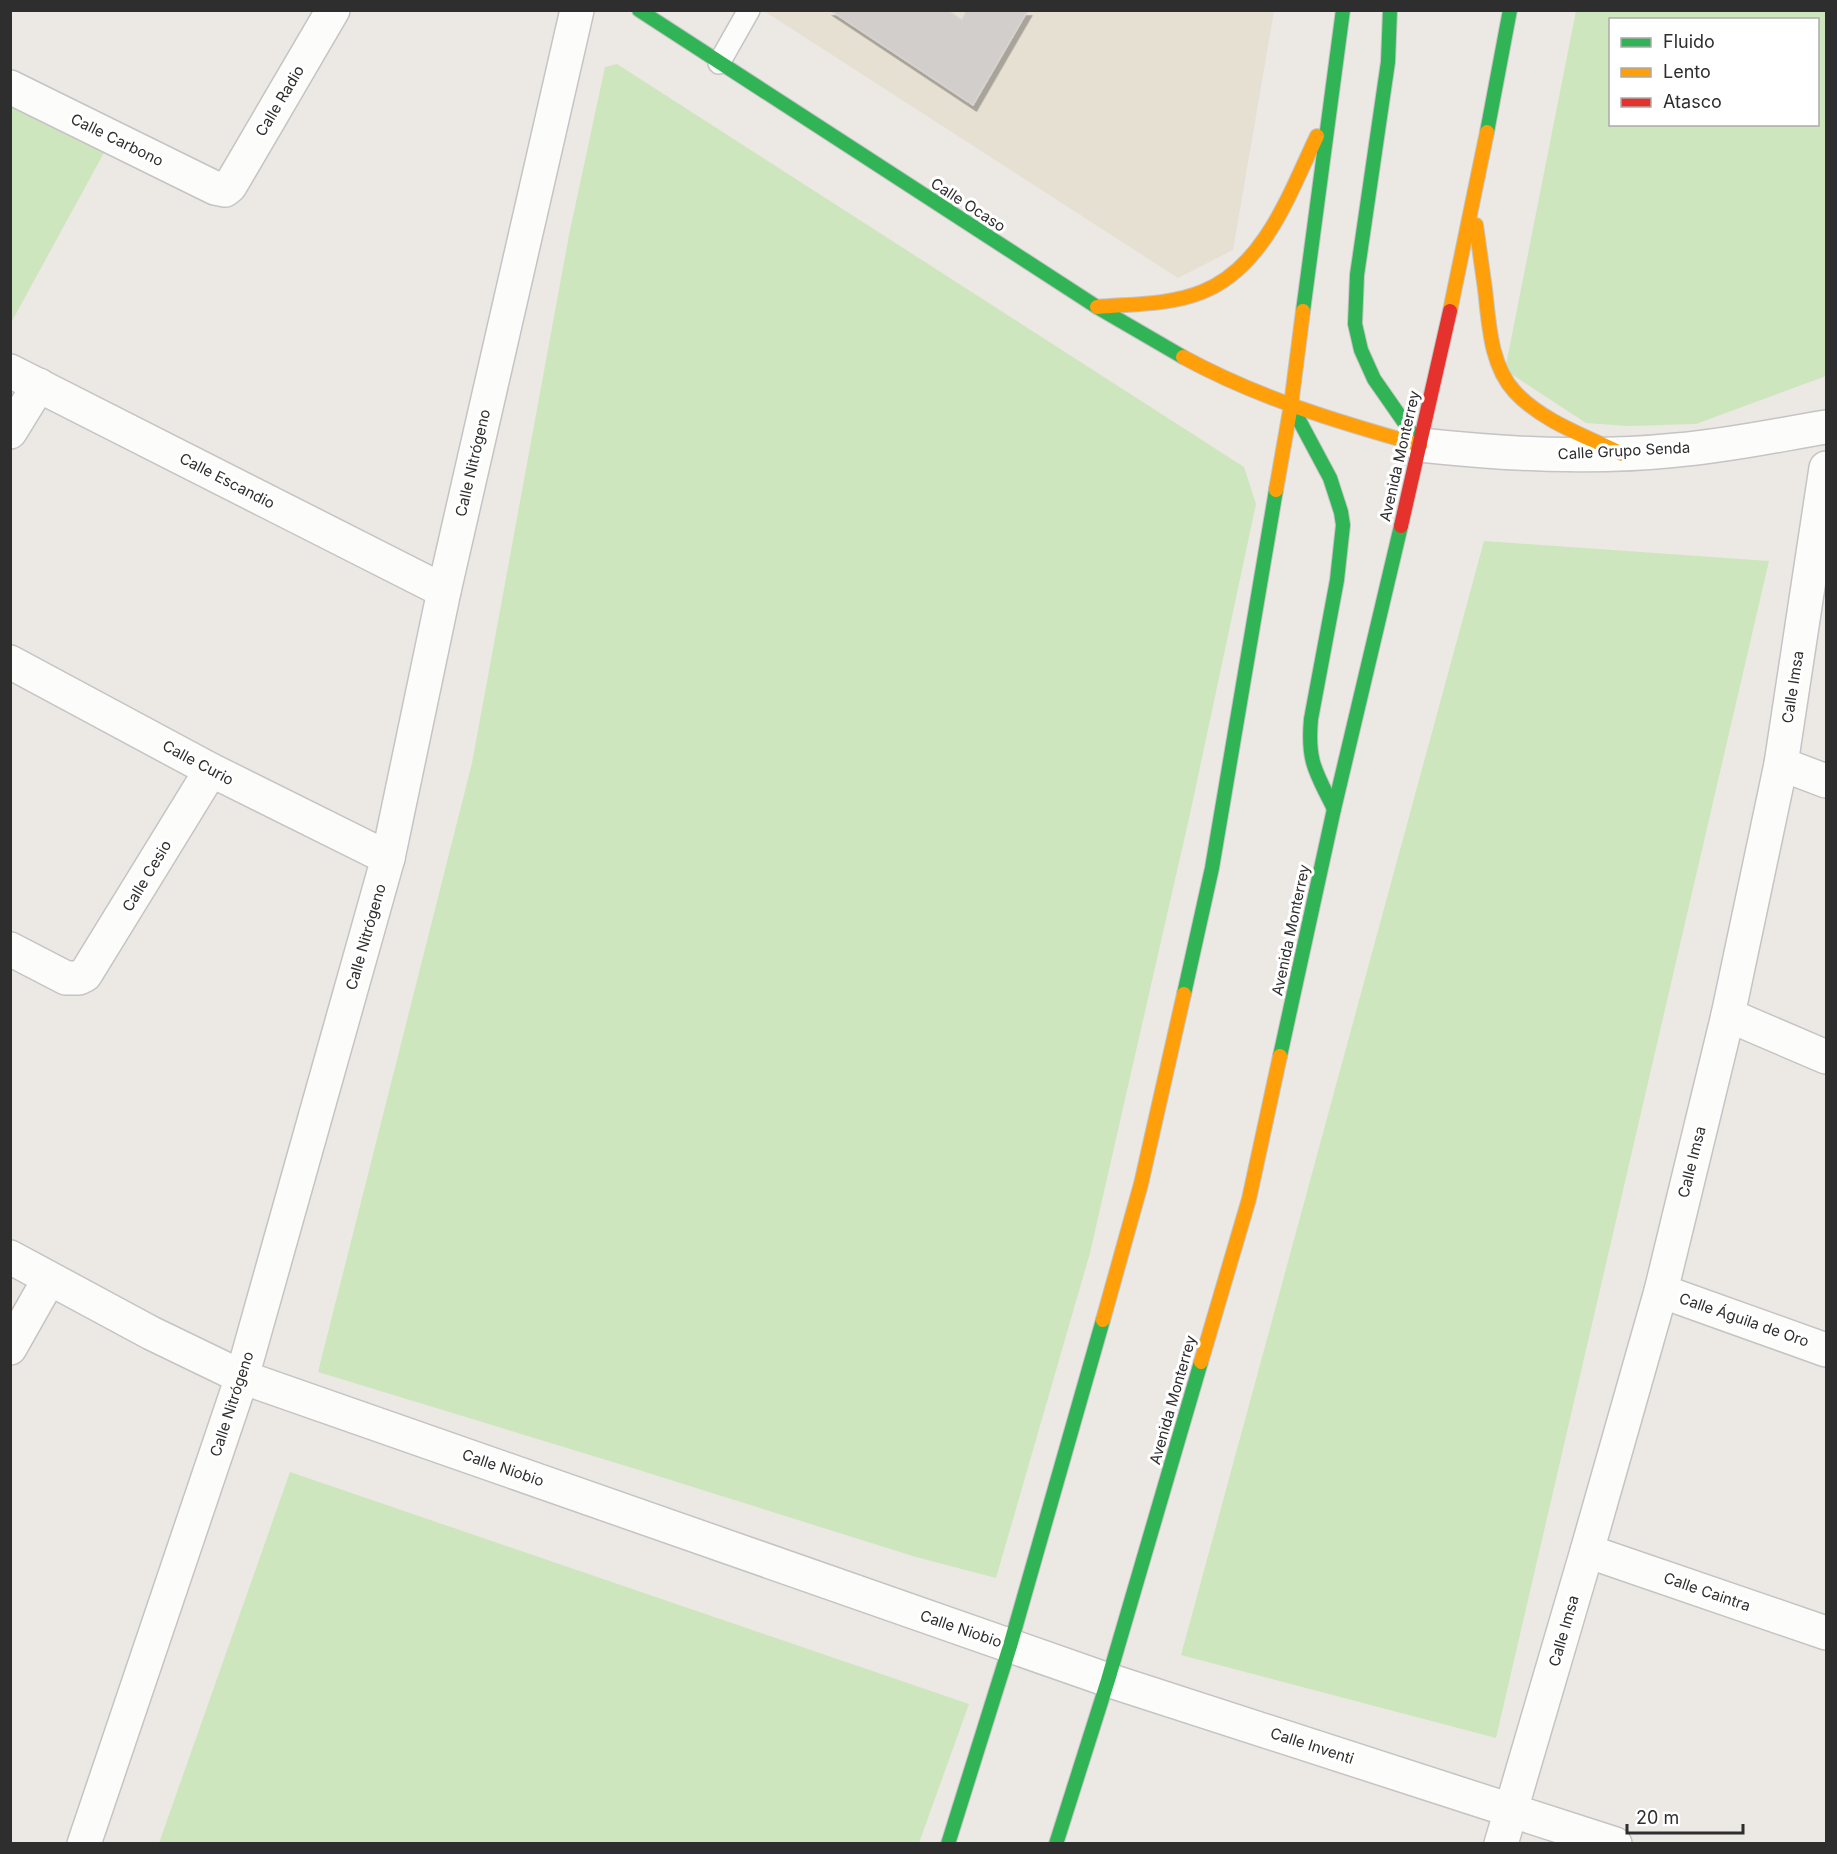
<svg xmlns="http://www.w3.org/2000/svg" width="1837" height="1854" viewBox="0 0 1837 1854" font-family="Inter,sans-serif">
<defs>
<filter id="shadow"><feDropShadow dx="3.5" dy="6" stdDeviation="0" flood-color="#0004"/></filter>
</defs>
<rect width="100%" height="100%" fill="#ece8e4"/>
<path fill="#e6e0d3" d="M764 11H1274L1233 250 1178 278Z"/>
<g fill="#cee6be" fill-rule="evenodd">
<path d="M1576 11H1826V376L1696 424 1628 426 1586 423 1505 370ZM1610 20H1818V124H1610Z"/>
<path d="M617 64 1244 467 1256 504 1190 814 1090 1253 996 1578 916 1557 626 1466 318 1372 472 763 569 235 605 67Z"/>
<path d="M10 101 106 149 12 321 10 320Z"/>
<path d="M1484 541 1769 561 1496 1738 1181 1655Z"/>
<path d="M290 1472 969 1704 919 1843H159Z"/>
</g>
<path fill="#d1cecb" stroke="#d7d4d0" stroke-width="1.5" filter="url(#shadow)" d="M830 10H947L962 20 967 10H1028L973 105Z"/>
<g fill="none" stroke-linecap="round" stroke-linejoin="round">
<defs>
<path id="lane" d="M719 63 749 10"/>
<g id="street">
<path d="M10 87 215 188 225 190 230 186 333 10"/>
<path d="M10 371 444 591"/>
<path d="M10 432 39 385"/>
<path d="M1420 445C1505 454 1591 459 1677 450 1727 446 1777 435 1826 427"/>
<path d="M10 662 211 770 388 858"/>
<path d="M1781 764 1826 781"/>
<path d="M10 949 66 978H79L85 975 211 770"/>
<path d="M1728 1015 1826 1057"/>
<path d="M10 1257 151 1333 242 1377 1108 1680 1615 1844"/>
<path d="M1661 1291 1826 1350"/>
<path d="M10 1348 49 1279"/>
<path d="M1587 1551 1826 1633"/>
<path d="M84 1844 242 1377 388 858 444 591 577 10"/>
<path d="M1501 1844 1587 1551 1661 1291 1728 1015 1781 764 1826 468"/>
</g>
<g id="fast">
<path d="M639 10 1097 307 1183 357"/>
<path d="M1390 10 1388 62 1357 275 1355 324 1361 350 1374 379 1420 445"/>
<path d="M1487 132 1510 10"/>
<path d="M1303 311 1343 10"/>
<path d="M1291 405 1330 478 1341 512 1343 525 1337 580 1311 719C1307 762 1316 772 1334 809"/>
<path d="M1184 994 1212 868 1276 490"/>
<path d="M1280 1056 1334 809 1401 526"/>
<path d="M948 1844 1010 1646 1103 1320"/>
<path d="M1056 1844 1108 1680 1201 1362"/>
</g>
<g id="slow">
<path d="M1476 225C1479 246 1482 267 1485 289 1489 323 1490 365 1515 392 1543 422 1586 436 1622 454"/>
<path d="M1097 307C1131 304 1170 305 1202 292 1265 267 1290 192 1317 136"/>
<path d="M1450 311 1487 132"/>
<path d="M1183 357C1258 398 1338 422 1420 445"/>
<path d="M1276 490 1291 405 1303 311"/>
<path d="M1103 1320 1141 1184 1184 994"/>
<path d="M1201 1362 1249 1199 1280 1056"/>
</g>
<path id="jam" d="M1401 526 1450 311"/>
</defs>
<use href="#lane" stroke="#c5c4c5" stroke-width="24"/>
<use href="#street" stroke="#c5c4c5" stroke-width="36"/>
<use href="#fast" stroke="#c5c4c5" stroke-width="16"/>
<use href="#slow" stroke="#c5c4c5" stroke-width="16"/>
<use href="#jam" stroke="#c5c4c5" stroke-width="16"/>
<use href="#lane" stroke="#fcfcfb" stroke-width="21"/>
<use href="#street" stroke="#fcfcfb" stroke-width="33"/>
<use href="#fast" stroke="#30b455" stroke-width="14"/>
<use href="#slow" stroke="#ff9f0a" stroke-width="14"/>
<use href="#jam" stroke="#e5322d" stroke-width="14"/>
</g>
<g text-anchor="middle" stroke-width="6" stroke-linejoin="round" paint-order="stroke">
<g font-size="15" fill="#2e2e2e" stroke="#fff">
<text transform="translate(280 101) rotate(-59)" y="5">Calle Radio</text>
<text transform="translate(117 140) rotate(26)" y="5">Calle Carbono</text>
<text transform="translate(968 205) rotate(33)" y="5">Calle Ocaso</text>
<text transform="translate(1624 451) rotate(-3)" y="5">Calle Grupo Senda</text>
<text transform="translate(1400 456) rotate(-77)" y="5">Avenida Monterrey</text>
<text transform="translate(473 463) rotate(-77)" y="5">Calle Nitrógeno</text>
<text transform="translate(227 481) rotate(27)" y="5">Calle Escandio</text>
<text transform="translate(1793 687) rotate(-81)" y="5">Calle Imsa</text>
<text transform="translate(198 763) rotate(28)" y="5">Calle Curio</text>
<text transform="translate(147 876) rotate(-59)" y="5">Calle Cesio</text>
<text transform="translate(1291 930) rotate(-78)" y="5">Avenida Monterrey</text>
<text transform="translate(366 937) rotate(-74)" y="5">Calle Nitrógeno</text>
<text transform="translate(1692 1162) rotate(-76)" y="5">Calle Imsa</text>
<text transform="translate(1744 1320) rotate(19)" y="5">Calle Águila de Oro</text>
<text transform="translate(1173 1400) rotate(-74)" y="5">Avenida Monterrey</text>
<text transform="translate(232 1404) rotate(-72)" y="5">Calle Nitrógeno</text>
<text transform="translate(503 1468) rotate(19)" y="5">Calle Niobio</text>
<text transform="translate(1707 1592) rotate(19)" y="5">Calle Caintra</text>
<text transform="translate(961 1629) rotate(19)" y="5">Calle Niobio</text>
<text transform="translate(1564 1631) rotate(-74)" y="5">Calle Imsa</text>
<text transform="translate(1312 1746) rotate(18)" y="5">Calle Inventi</text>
</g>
</g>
<rect width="1837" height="1854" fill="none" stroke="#2e2e2e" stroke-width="24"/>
<rect x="1609" y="18" width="210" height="108" fill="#ffffff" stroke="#ababab" stroke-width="1.5"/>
<rect x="1621" y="38" width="30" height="9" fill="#30b455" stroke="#ababab" stroke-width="1.5"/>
<text x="1663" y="48" font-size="18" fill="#2e2e2e">Fluido</text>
<rect x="1621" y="68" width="30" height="9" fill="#ff9f0a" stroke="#ababab" stroke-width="1.5"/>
<text x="1663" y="78" font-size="18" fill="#2e2e2e">Lento</text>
<rect x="1621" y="98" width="30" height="9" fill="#e5322d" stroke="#ababab" stroke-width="1.5"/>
<text x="1663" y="108" font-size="18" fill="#2e2e2e">Atasco</text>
<path d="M1627 1824v9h116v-9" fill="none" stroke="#2e2e2e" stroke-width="3"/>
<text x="1636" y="1824" font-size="18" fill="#2e2e2e" stroke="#ffffff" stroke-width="4.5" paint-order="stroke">20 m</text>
</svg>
